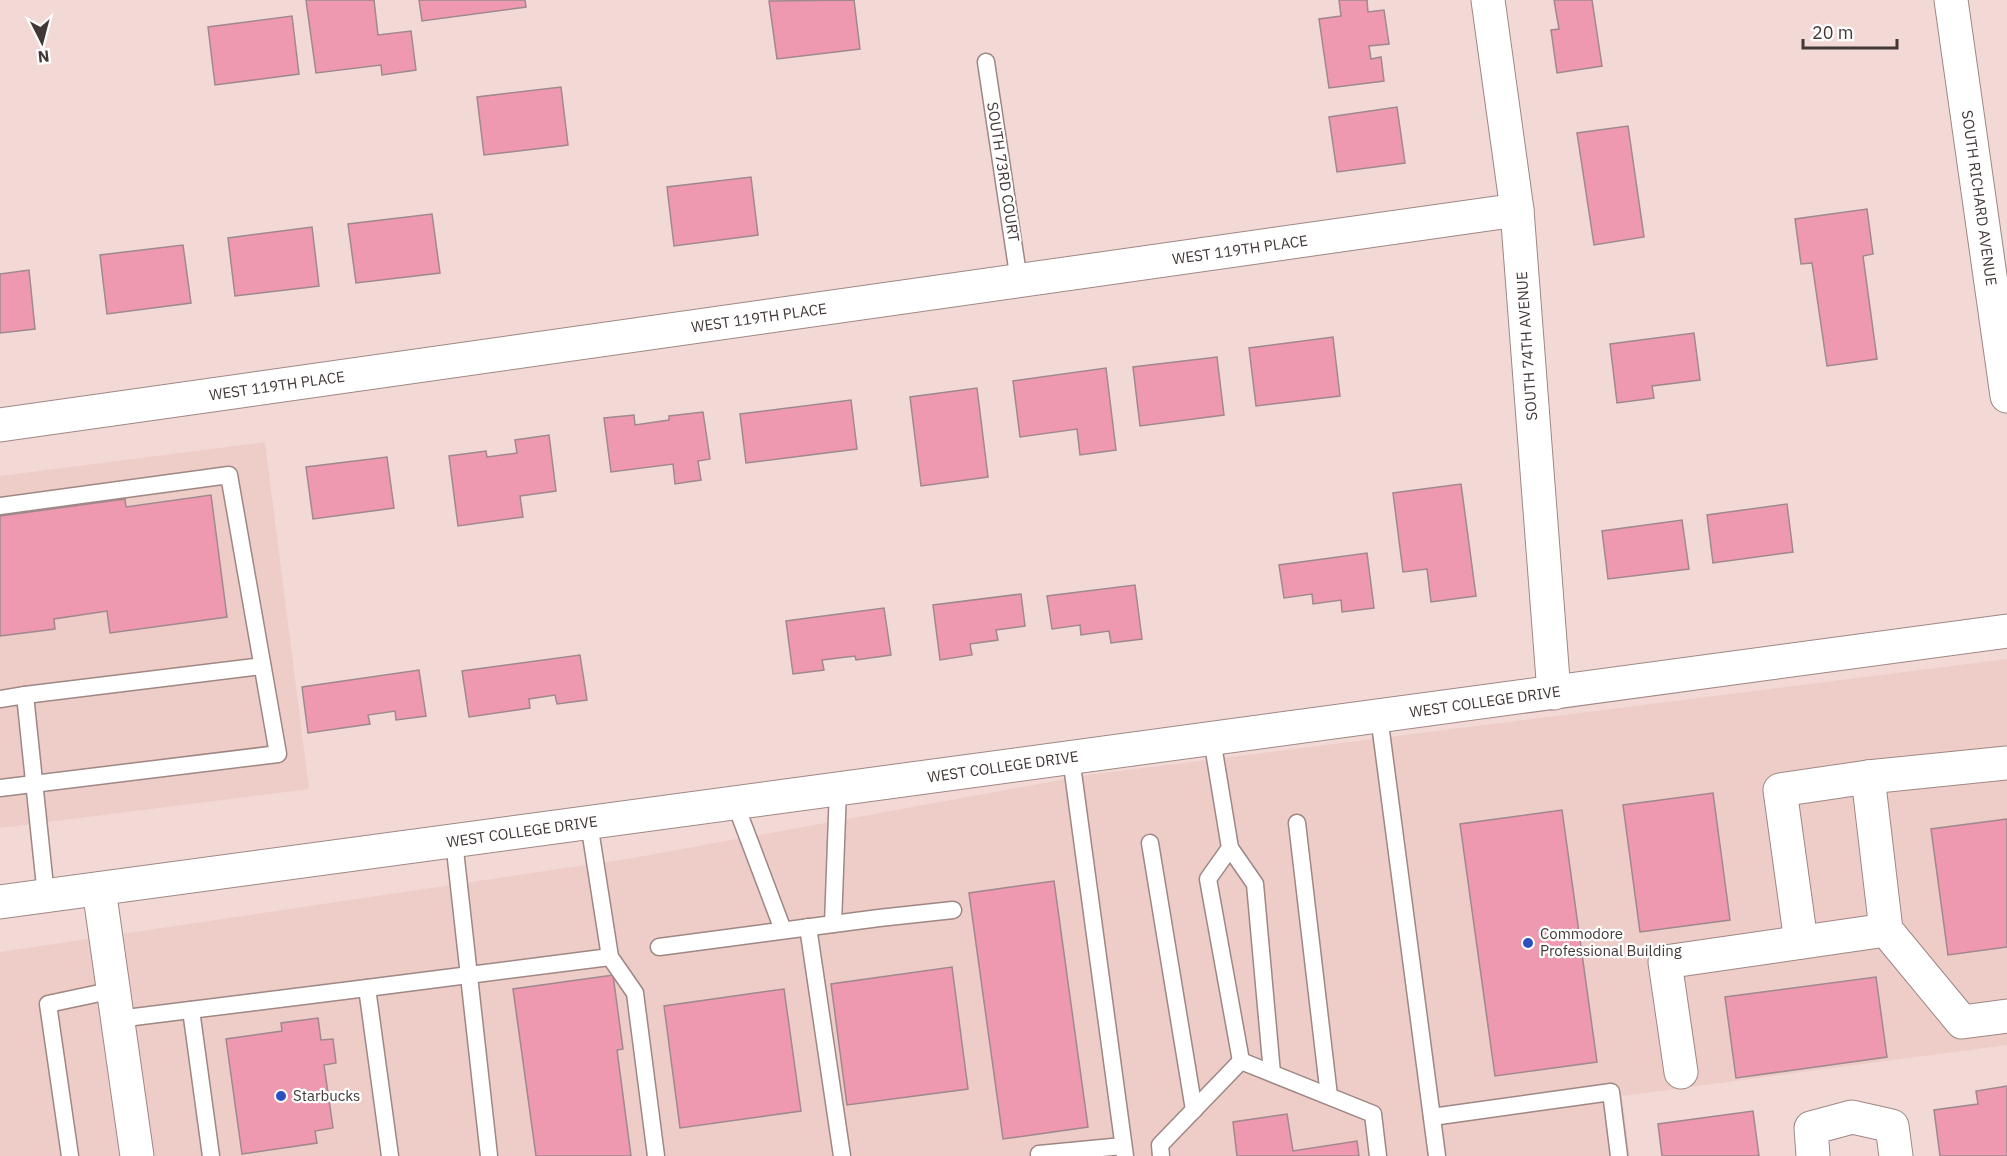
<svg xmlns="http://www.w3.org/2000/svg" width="2007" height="1156" viewBox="0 0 2007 1156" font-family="'IBM Plex Sans',sans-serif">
<rect width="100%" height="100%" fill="#f3d9d6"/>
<g fill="#eeccc7">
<path d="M265 442 309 789 0 828V476Z"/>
<path d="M2007 659V1045L1622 1096 1630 1156H0V952L633 858 1088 775Z"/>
</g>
<g fill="#ef99b0" stroke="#9f888e" stroke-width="1.5">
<path d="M306 0H374L378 35 411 31 416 70 382 75 381 65 316 73Z"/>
<path d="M419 0H525L526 7 422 21Z"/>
<path d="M854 0 860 49 777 59 769 1Z"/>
<path d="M1339 0H1367L1368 12 1384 10 1389 44 1369 46 1371 59 1381 57 1384 81 1329 88 1319 19 1341 16Z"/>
<path d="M1554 0H1592L1602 66 1557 73 1551 30 1559 29Z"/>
<path d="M292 16 299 74 215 85 208 27Z"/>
<path d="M561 87 568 145 484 155 477 97Z"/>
<path d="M1397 107 1405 163 1337 172 1329 117Z"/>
<path d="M1628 126 1644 237 1594 245 1577 133Z"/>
<path d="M751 177 758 235 674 246 667 187Z"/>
<path d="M1867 209 1873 254 1863 256 1877 359 1827 366 1812 263 1801 264 1795 219Z"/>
<path d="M432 214 440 273 356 283 348 224Z"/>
<path d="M312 227 319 286 235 296 228 238Z"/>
<path d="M183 245 191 303 107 314 100 255Z"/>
<path d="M29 270 35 329 0 333V274Z"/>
<path d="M1694 333 1700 380 1652 386 1654 398 1617 403 1610 344Z"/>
<path d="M1333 337 1340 396 1256 406 1249 348Z"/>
<path d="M1217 357 1224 415 1140 426 1133 367Z"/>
<path d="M1106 368 1116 450 1080 455 1077 429 1020 437 1013 381Z"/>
<path d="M977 388 988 477 921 486 910 397Z"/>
<path d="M851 400 857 449 746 463 740 414Z"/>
<path d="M703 412 710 459 698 461 701 480 675 484 673 464 611 472 604 418 634 415 635 425 669 420V416Z"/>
<path d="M549 435 556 491 520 496 523 517 458 526 449 456 486 451 487 457 517 453 515 440Z"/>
<path d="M387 457 394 508 313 519 306 467Z"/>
<path d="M1461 484 1476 596 1431 602 1427 569 1403 572 1393 493Z"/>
<path d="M211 495 227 617 110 633 107 611 54 619 55 629 0 636V516L125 499 126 507Z"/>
<path d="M1787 504 1793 552 1713 563 1707 515Z"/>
<path d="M1682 520 1689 569 1608 579 1602 531Z"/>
<path d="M1367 553 1374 608 1342 612 1341 600 1313 604 1312 594 1284 598 1279 565Z"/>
<path d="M1135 585 1142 639 1111 643 1109 631 1081 635 1080 625 1052 629 1047 596Z"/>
<path d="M1021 594 1025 626 996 630 998 640 970 644 972 655 940 660 933 605Z"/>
<path d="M884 608 891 655 856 660 855 656 822 660 824 670 793 674 786 621Z"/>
<path d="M580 655 587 700 557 704 555 695 529 699 530 708 469 717 462 671Z"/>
<path d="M419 670 426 716 396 720 395 711 368 715 370 724 308 733 302 687Z"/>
<path d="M1713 793 1730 920 1640 932 1623 805Z"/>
<path d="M1562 810 1597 1062 1495 1076 1460 824Z"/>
<path d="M2007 819V947L1948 955 1931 829Z"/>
<path d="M1054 881 1088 1127 1003 1139 969 893Z"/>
<path d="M952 967 968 1089 847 1105 831 984Z"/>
<path d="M613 975 623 1049 617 1050 631 1156H536L513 989Z"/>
<path d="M1876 977 1887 1057 1736 1078 1725 997Z"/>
<path d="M784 989 801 1111 680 1128 664 1006Z"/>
<path d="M318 1018 321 1040 333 1039 336 1063 324 1065 333 1128 315 1131 317 1143 242 1154 226 1039 282 1031 281 1023Z"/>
<path d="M2007 1086V1156H1940L1934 1110 1978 1104 1976 1091Z"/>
<path d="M1753 1111 1759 1156H1662L1658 1124Z"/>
<path d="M1287 1114 1293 1151 1357 1141 1359 1156H1237L1233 1122Z"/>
</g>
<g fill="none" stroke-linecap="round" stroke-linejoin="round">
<defs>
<g id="lane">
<path d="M986 62 1019 281"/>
<path d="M0 506 229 475 278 754 0 788"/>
<path d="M25 695 262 666"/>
<path d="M0 699 25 695 46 896"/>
<path d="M1379 716 1437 1156"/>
<path d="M1212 739 1230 848 1208 879 1241 1061"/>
<path d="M1071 758 1125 1156"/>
<path d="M735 803 783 930"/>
<path d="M589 823 610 957 635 993 656 1156"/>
<path d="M1297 823 1329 1096"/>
<path d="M454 841 489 1156"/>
<path d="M1150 843 1194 1110"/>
<path d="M1230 848 1255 884 1272 1073"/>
<path d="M833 924 838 789"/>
<path d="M808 927 842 1156"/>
<path d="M659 947 879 918 953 910"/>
<path d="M191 1010 211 1156"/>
<path d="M118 1019 367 988"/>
<path d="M1241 1061 1373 1114 1378 1156"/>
<path d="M1432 1117 1611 1092 1619 1156"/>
<path d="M70 1156 48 1004 114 990"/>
<path d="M390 1156 367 988 610 957"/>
<path d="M1040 1156 1039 1154 1123 1146"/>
<path d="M1161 1156 1160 1145 1241 1061"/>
</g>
<g id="street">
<path d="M1488 0 1517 210 1554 693"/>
<path d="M1951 0 2007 396"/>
<path d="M0 425 1517 210"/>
<path d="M1868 777 1886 930 1962 1022 2007 1016"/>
<path d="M99 889 137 1156"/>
<path d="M1801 942 1780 790 1868 777 2007 763"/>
<path d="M1681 1072 1665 962 1886 930"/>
<path d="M1813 1156 1811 1128 1852 1117 1892 1126 1896 1156"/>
</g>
<path id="primary" d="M0 902 2007 631"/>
</defs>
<use href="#lane" stroke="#9e8784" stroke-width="19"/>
<use href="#street" stroke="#9e8784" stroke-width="35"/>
<use href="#primary" stroke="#9e8784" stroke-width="35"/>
<use href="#lane" stroke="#fff" stroke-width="16"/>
<use href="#street" stroke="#fff" stroke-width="33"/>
<use href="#primary" stroke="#fff" stroke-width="33"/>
</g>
<g fill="#2c50bf" stroke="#fff" stroke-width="2">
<circle cx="1528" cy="943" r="6"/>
<circle cx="281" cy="1096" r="6"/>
</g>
<g text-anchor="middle" stroke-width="4.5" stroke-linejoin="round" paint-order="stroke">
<g font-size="15" fill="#423836" stroke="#fff">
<text transform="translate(1003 172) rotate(81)" y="5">SOUTH 73RD COURT</text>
<text transform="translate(1979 198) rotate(82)" y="5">SOUTH RICHARD AVENUE</text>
<text transform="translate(1240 250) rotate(-8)" y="5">WEST 119TH PLACE</text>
<text transform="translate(759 318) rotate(-8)" y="5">WEST 119TH PLACE</text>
<text transform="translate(1527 346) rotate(-94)" y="5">SOUTH 74TH AVENUE</text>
<text transform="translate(277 386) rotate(-8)" y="5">WEST 119TH PLACE</text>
<text transform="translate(1485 702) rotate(-8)" y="5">WEST COLLEGE DRIVE</text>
<text transform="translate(1003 767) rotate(-8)" y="5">WEST COLLEGE DRIVE</text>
<text transform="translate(522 832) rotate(-8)" y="5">WEST COLLEGE DRIVE</text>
</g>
<g font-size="15" fill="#423836" stroke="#fff" text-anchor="start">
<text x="1540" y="939">Commodore<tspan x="1540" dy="17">Professional Building</tspan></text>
<text x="293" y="1101">Starbucks</text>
</g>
</g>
<g transform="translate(42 42) rotate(174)" stroke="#ffffff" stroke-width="4.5" paint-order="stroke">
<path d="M0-4.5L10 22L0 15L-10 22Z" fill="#423836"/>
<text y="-9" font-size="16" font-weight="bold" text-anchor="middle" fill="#423836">N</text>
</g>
<path d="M1803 39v9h94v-9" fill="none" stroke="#423836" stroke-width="3"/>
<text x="1812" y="39" font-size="18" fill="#423836" stroke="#ffffff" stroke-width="4.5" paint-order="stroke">20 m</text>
</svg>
